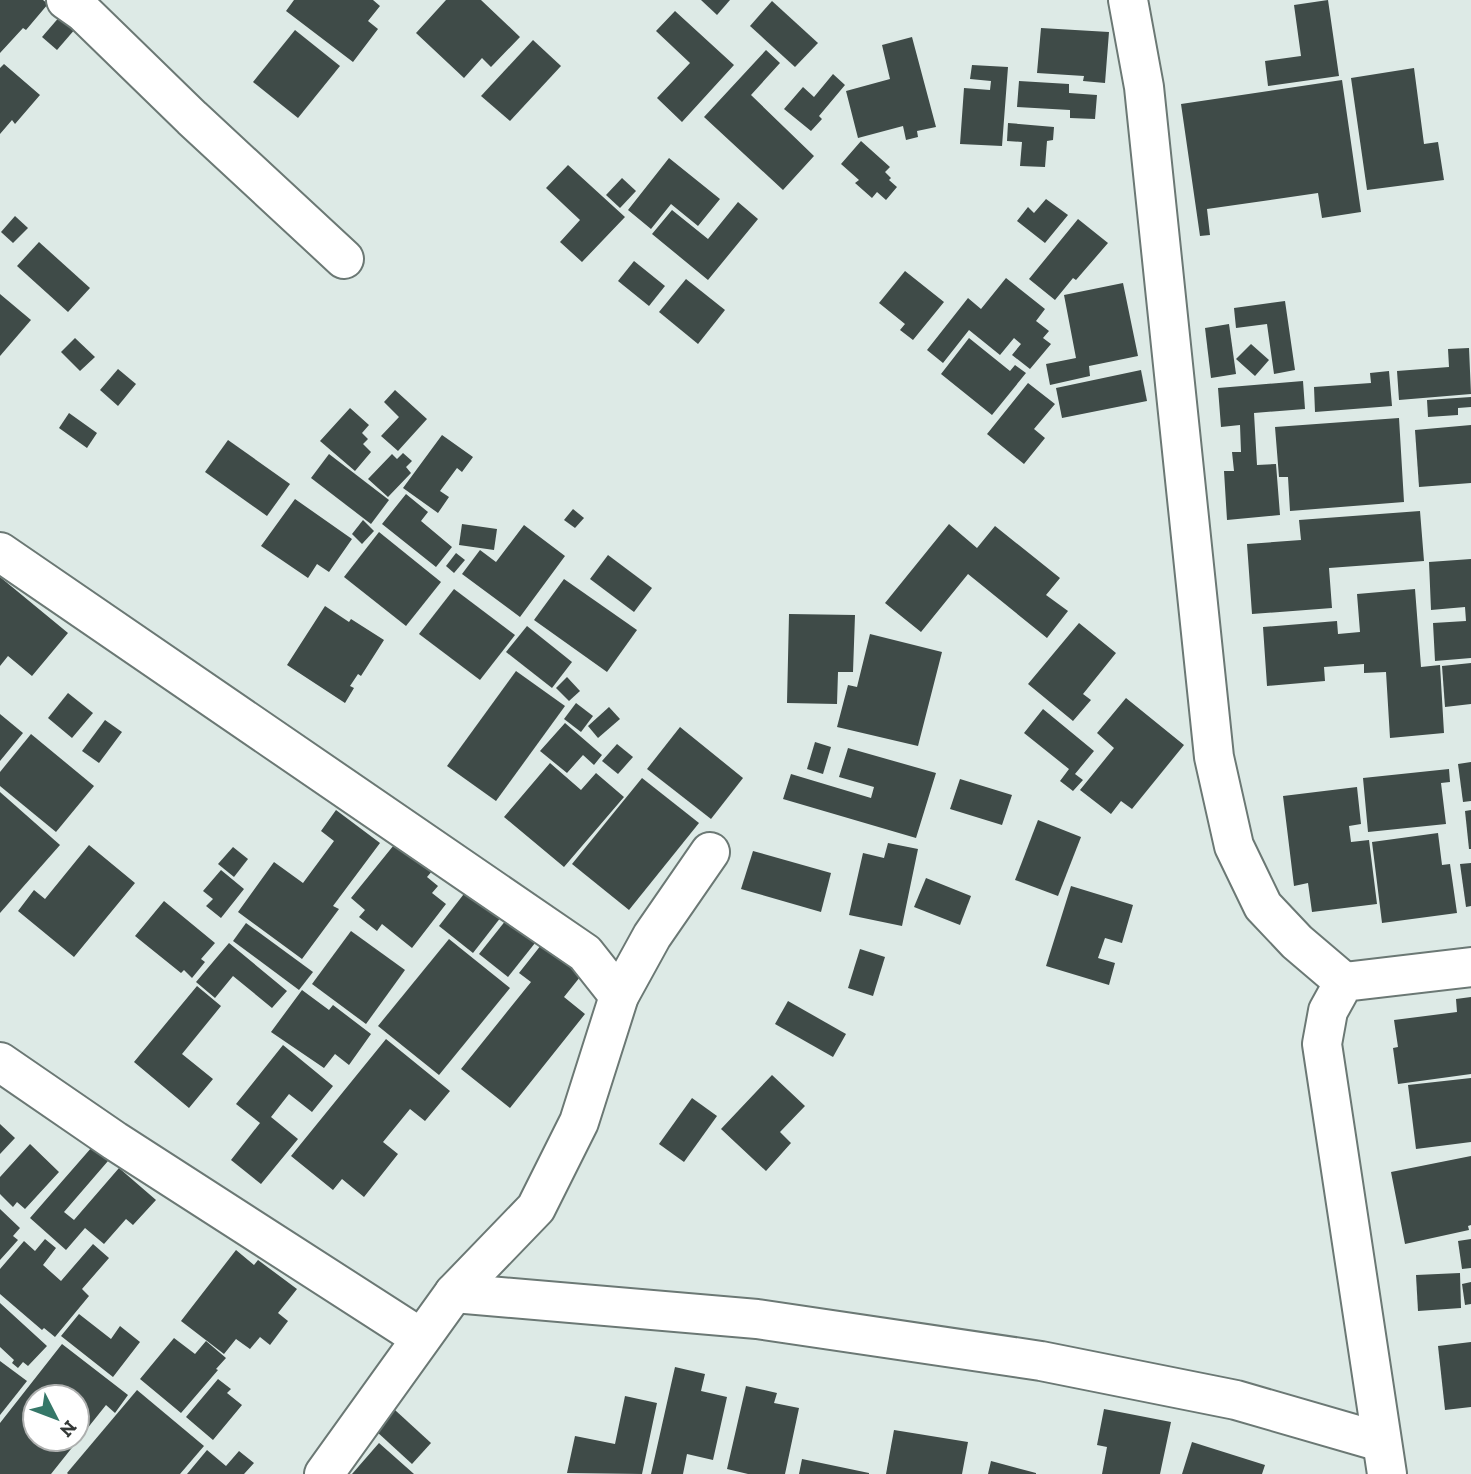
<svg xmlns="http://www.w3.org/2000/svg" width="1471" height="1474" viewBox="0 0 1471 1474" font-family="'Zilla Slab',serif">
<rect width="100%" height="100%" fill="#ddeae6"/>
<g fill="#3f4b48" fill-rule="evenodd">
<path d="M0 0H43L48 4 26 30 23 28 0 53Z"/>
<path d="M294 0H373L380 6 368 21 378 29 353 62 286 11Z"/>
<path d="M446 0H481L520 37 491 67 482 58 464 78 416 33Z"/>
<path d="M701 0H730L717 15Z"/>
<path d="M1328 0 1339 76 1268 86 1265 61 1301 56 1294 5Z"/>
<path d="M772 1 818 43 795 67 750 26Z"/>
<path d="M675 11 734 65 682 122 657 98 690 63 656 31Z"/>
<path d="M61 15 76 28 57 50 42 37Z"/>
<path d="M1041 28 1109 32 1105 83 1083 81 1084 76 1037 73Z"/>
<path d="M295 30 340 66 298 118 253 82Z"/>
<path d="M912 37 936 127 917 131 918 137 906 140 903 126 858 138 846 91 890 79 882 45Z"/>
<path d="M533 40 561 66 510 121 481 96Z"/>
<path d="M766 50 780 63 751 95 814 156 783 190 704 117Z"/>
<path d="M4 64 40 95 15 124 12 120 0 134V68Z"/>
<path d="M972 65 1008 67 1002 146 960 144 964 88 990 90 991 81 970 79Z"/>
<path d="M1414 68 1424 144 1438 142 1444 180 1367 190 1351 78Z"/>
<path d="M833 74 845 85 819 116 822 119 811 131 784 109 803 87 814 97Z"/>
<path d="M1342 80 1361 212 1322 218 1318 193 1207 209 1210 235 1200 236 1181 104Z"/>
<path d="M1019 81 1069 84V93L1097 95 1095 119 1070 118V110L1017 107Z"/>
<path d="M1008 123 1054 127 1053 140 1047 141 1045 167 1020 166 1022 142 1007 141Z"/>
<path d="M861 141 890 167 885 172 891 178 889 180 897 187 886 200 877 192 872 198 855 183 859 180 841 164Z"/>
<path d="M669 158 720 199 698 226 671 204 651 229 628 210Z"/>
<path d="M568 165 625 217 582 262 560 242 580 220 546 188Z"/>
<path d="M622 178 636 191 620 208 606 195Z"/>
<path d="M1046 199 1068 215 1045 243 1017 221 1028 207 1034 213Z"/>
<path d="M738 202 758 219 708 280 652 234 672 210 708 239Z"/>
<path d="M15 216 28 228 13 243 1 232Z"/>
<path d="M1078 219 1108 243 1076 280 1073 278 1055 300 1029 279Z"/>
<path d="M39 242 90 288 68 312 17 266Z"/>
<path d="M634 261 665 286 649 306 618 281Z"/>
<path d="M905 271 944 302 913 340 900 330 905 324 879 303Z"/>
<path d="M1006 278 1045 309 1036 321 1049 331 1043 338 1051 344 1030 369 1012 355 1021 344 1014 338 1000 355 969 330 943 363 927 350 968 298 981 309Z"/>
<path d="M686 279 725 310 698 344 659 312Z"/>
<path d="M1123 283 1138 356 1089 366 1090 376 1050 385 1046 364 1076 358 1064 295Z"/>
<path d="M0 294 31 320 0 356Z"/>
<path d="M1285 301 1295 370 1274 374 1267 324 1236 328 1234 308Z"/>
<path d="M1229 324 1236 374 1211 378 1205 328Z"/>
<path d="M75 338 95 357 80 371 61 352Z"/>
<path d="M969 338 1010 371 1015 365 1026 373 992 415 941 374Z"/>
<path d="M1251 344 1269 360 1255 376 1236 359Z"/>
<path d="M1469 348 1471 394 1399 400 1397 371 1449 367 1448 349Z"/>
<path d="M118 369 136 384 118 406 100 390Z"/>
<path d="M1141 370 1147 401 1062 418 1056 388Z"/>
<path d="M1389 371 1392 406 1315 412 1314 387 1371 383 1370 373Z"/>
<path d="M1303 381 1305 409 1254 413 1257 465 1276 464 1280 515 1227 520 1224 471H1234L1232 452H1241L1240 425 1221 427 1218 388Z"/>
<path d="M1028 383 1055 404 1034 429 1045 438 1024 464 987 434Z"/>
<path d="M395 390 427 419 398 451 381 436 399 417 384 402Z"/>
<path d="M1471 397V407L1458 408V415L1428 417 1427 400Z"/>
<path d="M350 408 369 425 362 433 368 439 363 444 371 452 355 471 320 441Z"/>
<path d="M69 413 97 433 87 448 59 428Z"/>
<path d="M1399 418 1404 502 1290 511 1288 477H1279L1275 427Z"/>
<path d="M1471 425V483L1419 487 1415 430Z"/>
<path d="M442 435 473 457 462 472 457 468 440 491 449 497 438 513 403 488Z"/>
<path d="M228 440 290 484 267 516 205 472Z"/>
<path d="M403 453 412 461 406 467 411 473 388 497 368 479 392 454 397 459Z"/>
<path d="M329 454 389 500 371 524 311 478Z"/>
<path d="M406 494 428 512 421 521 452 547 436 567 382 524Z"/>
<path d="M295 499 352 539 329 572 317 564 308 578 261 546Z"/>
<path d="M573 509 584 518 575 528 564 520Z"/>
<path d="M1420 511 1424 561 1329 568 1332 608 1252 614 1247 544 1301 540 1299 520Z"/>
<path d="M363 520 374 531 362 544 352 534Z"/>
<path d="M462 524 497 529 494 550 459 545Z"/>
<path d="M949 524 977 548 995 526 1060 578 1046 595 1068 611 1047 638 968 574 921 632 885 603Z"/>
<path d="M524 525 565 556 520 617 462 574 480 550 496 562Z"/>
<path d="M379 532 441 582 406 626 344 577Z"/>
<path d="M456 553 465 560 454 573 446 566Z"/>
<path d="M608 555 652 588 634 612 590 579Z"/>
<path d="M1471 559V658L1435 661 1433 623 1466 621 1465 607 1431 610 1429 562Z"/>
<path d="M0 577 68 633 32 676 8 656 0 666Z"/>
<path d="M564 579 637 630 607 672 534 620Z"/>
<path d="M454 589 515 635 480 680 419 634Z"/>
<path d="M1415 589 1421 667 1440 665 1444 733 1390 738 1386 672 1364 673V664L1324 667 1325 681 1267 686 1263 627 1337 621 1338 634 1360 632 1357 594Z"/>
<path d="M325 606 349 622 351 619 384 640 361 676 358 674 350 686 354 688 345 703 287 665Z"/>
<path d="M789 614 855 615 853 672H838L837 704 787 703Z"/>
<path d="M1079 623 1116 653 1083 694 1091 700 1073 721 1028 684Z"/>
<path d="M527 626 572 662 552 688 506 652Z"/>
<path d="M870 634 942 652 918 746 837 727 848 685 857 687Z"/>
<path d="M1471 663V704L1445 707 1442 666Z"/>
<path d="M516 671 565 706 496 801 447 766Z"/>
<path d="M567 677 580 691 569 701 556 688Z"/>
<path d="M68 693 93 713 72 738 48 718Z"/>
<path d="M1126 698 1184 745 1132 809 1121 801 1111 814 1080 790 1114 748 1097 733Z"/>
<path d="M576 703 593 716 581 732 564 719Z"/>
<path d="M609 707 620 719 598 738 588 726Z"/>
<path d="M1043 709 1094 751 1075 774 1083 780 1073 791 1060 781 1069 769 1024 733Z"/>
<path d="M0 714 23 733 0 761Z"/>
<path d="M105 720 122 732 99 763 82 751Z"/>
<path d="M565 723 602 755 594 765 583 755 567 773 540 751Z"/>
<path d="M680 727 743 778 711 819 647 769Z"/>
<path d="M31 734 94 786 56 832 0 786V772Z"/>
<path d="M815 742 831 747 823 774 807 769Z"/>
<path d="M617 744 633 757 618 774 602 761Z"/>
<path d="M848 748 936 773 916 838 783 799 791 774 871 798 874 787 839 777Z"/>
<path d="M1471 762V801L1463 802 1458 764Z"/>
<path d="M550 763 581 790 596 773 624 797 564 867 504 817Z"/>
<path d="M1449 769 1450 782 1441 783 1446 824 1368 832 1363 778Z"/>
<path d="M642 778 699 823 629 910 572 864Z"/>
<path d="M960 779 1012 795 1002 825 950 809Z"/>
<path d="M1357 787 1361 824 1349 826 1351 842 1369 840 1377 904 1312 912 1308 883 1294 886 1283 796Z"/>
<path d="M0 792 60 845 0 913Z"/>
<path d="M336 810 380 843 333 906 339 909 302 959 238 912 274 862 303 883 334 841 321 831Z"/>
<path d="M1471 810V849H1469L1465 811Z"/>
<path d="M1038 820 1081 837 1058 896 1015 880Z"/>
<path d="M1438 833 1442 865 1450 864 1457 913 1382 923 1372 842Z"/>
<path d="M402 835 438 864 427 877 438 886 432 893 446 904 412 948 382 924 377 931 359 917 365 910 351 898Z"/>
<path d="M888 843 918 849 902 926 849 915 863 853 884 858Z"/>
<path d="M89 845 135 883 74 957 18 911 34 890 45 899Z"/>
<path d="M233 847 248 859 234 877 218 864Z"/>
<path d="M753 851 831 873 821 912 741 889Z"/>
<path d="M1471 863V906L1466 907 1460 864Z"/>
<path d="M221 870 244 889 221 918 206 906 213 899 203 891Z"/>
<path d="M926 878 971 896 960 925 914 907Z"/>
<path d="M1071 886 1133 905 1122 943 1105 938 1098 958 1115 963 1109 985 1046 966Z"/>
<path d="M467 890 501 917 473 953 439 926Z"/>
<path d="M164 901 215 943 201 959 205 962 192 978 184 970 181 973 135 936Z"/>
<path d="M510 915 539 938 508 977 479 954Z"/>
<path d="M246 923 313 972 299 990 233 941Z"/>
<path d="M351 931 405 970 366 1024 312 984Z"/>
<path d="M449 939 510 988 439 1075 378 1026Z"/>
<path d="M545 940 584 972 564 997 585 1014 510 1108 461 1069 531 982 519 973Z"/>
<path d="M229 943 287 991 272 1008 233 976 215 998 196 982Z"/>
<path d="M860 949 885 957 873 996 848 988Z"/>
<path d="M197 986 221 1006 182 1054 213 1079 189 1108 134 1062Z"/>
<path d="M302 990 329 1010 333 1005 371 1034 349 1065 335 1054 324 1068 271 1032Z"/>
<path d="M1471 997V1074L1398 1084 1393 1048 1398 1047 1394 1020 1457 1012 1456 999Z"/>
<path d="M788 1001 846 1034 833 1057 775 1024Z"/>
<path d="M386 1039 450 1091 425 1121 410 1109 383 1142 398 1154 364 1197 342 1179 333 1190 291 1156Z"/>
<path d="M283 1045 333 1086 312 1112 289 1094 271 1117 298 1139 261 1184 231 1160 260 1123 236 1104Z"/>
<path d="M772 1075 805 1106 780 1132 791 1143 766 1171 721 1129Z"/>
<path d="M1471 1078V1142L1416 1149 1408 1085Z"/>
<path d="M692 1098 717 1116 684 1162 659 1144Z"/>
<path d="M0 1124 15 1138 0 1154Z"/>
<path d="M30 1144 59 1172 25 1209 17 1202 13 1207 0 1194V1177Z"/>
<path d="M92 1147 108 1161 64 1212 74 1220 119 1168 156 1200 133 1225 126 1219 104 1244 85 1228 66 1250 30 1218Z"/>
<path d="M1471 1156V1225L1468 1226 1469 1230 1405 1244 1391 1172Z"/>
<path d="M0 1209 20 1228 13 1236 18 1240 0 1260Z"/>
<path d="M45 1239 56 1248 43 1265 61 1281 93 1244 109 1258 82 1289 89 1296 55 1337 44 1328 42 1330 0 1294V1269L24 1241 35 1251Z"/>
<path d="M1471 1239V1268L1462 1269 1458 1241Z"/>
<path d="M236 1250 254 1265 258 1260 297 1289 278 1313 288 1321 270 1345 260 1337 250 1349 236 1339 224 1354 181 1321Z"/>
<path d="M1460 1273 1461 1308 1418 1311 1416 1275Z"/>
<path d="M1471 1282V1304L1465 1305 1462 1284Z"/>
<path d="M0 1303 47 1346 28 1366 23 1362 18 1368 12 1363 14 1360 0 1347Z"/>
<path d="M79 1314 111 1339 120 1326 140 1342 113 1377 61 1336Z"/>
<path d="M174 1338 195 1354 206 1341 226 1358 216 1369 218 1370 181 1413 140 1379Z"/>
<path d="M1471 1342V1407L1445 1410 1438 1346Z"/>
<path d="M62 1344 128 1395 115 1413 106 1405 51 1474H0V1423ZM35 1397H77V1439H35Z"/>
<path d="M0 1361 27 1381 0 1415Z"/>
<path d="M675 1367 705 1374 701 1391 727 1397 713 1460 687 1454 683 1474H651Z"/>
<path d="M218 1379 231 1389 227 1393 242 1405 213 1440 186 1417Z"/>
<path d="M746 1386 777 1393 774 1403 799 1408 785 1474H748L727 1469Z"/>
<path d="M137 1390 204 1446 180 1474H68L67 1473Z"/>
<path d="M625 1396 657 1403 642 1474 567 1473 575 1436 615 1444Z"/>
<path d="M1104 1409 1171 1422 1160 1474H1102L1107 1447 1097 1445Z"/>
<path d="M395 1410 431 1443 412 1464 376 1431Z"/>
<path d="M894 1430 968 1442 962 1474H886Z"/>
<path d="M1192 1442 1265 1465 1262 1474H1182Z"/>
<path d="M379 1443 414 1474H352Z"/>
<path d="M207 1450 226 1466 239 1451 254 1463 244 1474H187Z"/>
<path d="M802 1459 869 1473V1474H799Z"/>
<path d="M991 1461 1036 1473V1474H988Z"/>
</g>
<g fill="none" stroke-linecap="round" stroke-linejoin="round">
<defs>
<g id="minor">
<path d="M66 0 83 12 192 118 344 259"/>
<path d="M1128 0 1144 87 1214 757 1234 846 1263 906 1297 942 1344 982"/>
<path d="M0 552 585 953 619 996"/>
<path d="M0 1062 115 1141 421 1338"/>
<path d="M454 1293 757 1319 1041 1361 1236 1400 1381 1442"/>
<path d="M324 1474 454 1293 536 1208 579 1122 619 996 652 936 710 852"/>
<path d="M1387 1474 1322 1044 1328 1011 1344 982 1471 967"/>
</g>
</defs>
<use href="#minor" stroke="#6b7874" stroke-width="42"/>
<use href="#minor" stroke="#fff" stroke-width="38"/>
</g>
<g transform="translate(56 1418) rotate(132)"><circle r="33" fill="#ffffff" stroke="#aeb0af" stroke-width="2"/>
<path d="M0-5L12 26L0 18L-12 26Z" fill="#357768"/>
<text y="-10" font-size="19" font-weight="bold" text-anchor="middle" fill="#343937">N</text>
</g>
</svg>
